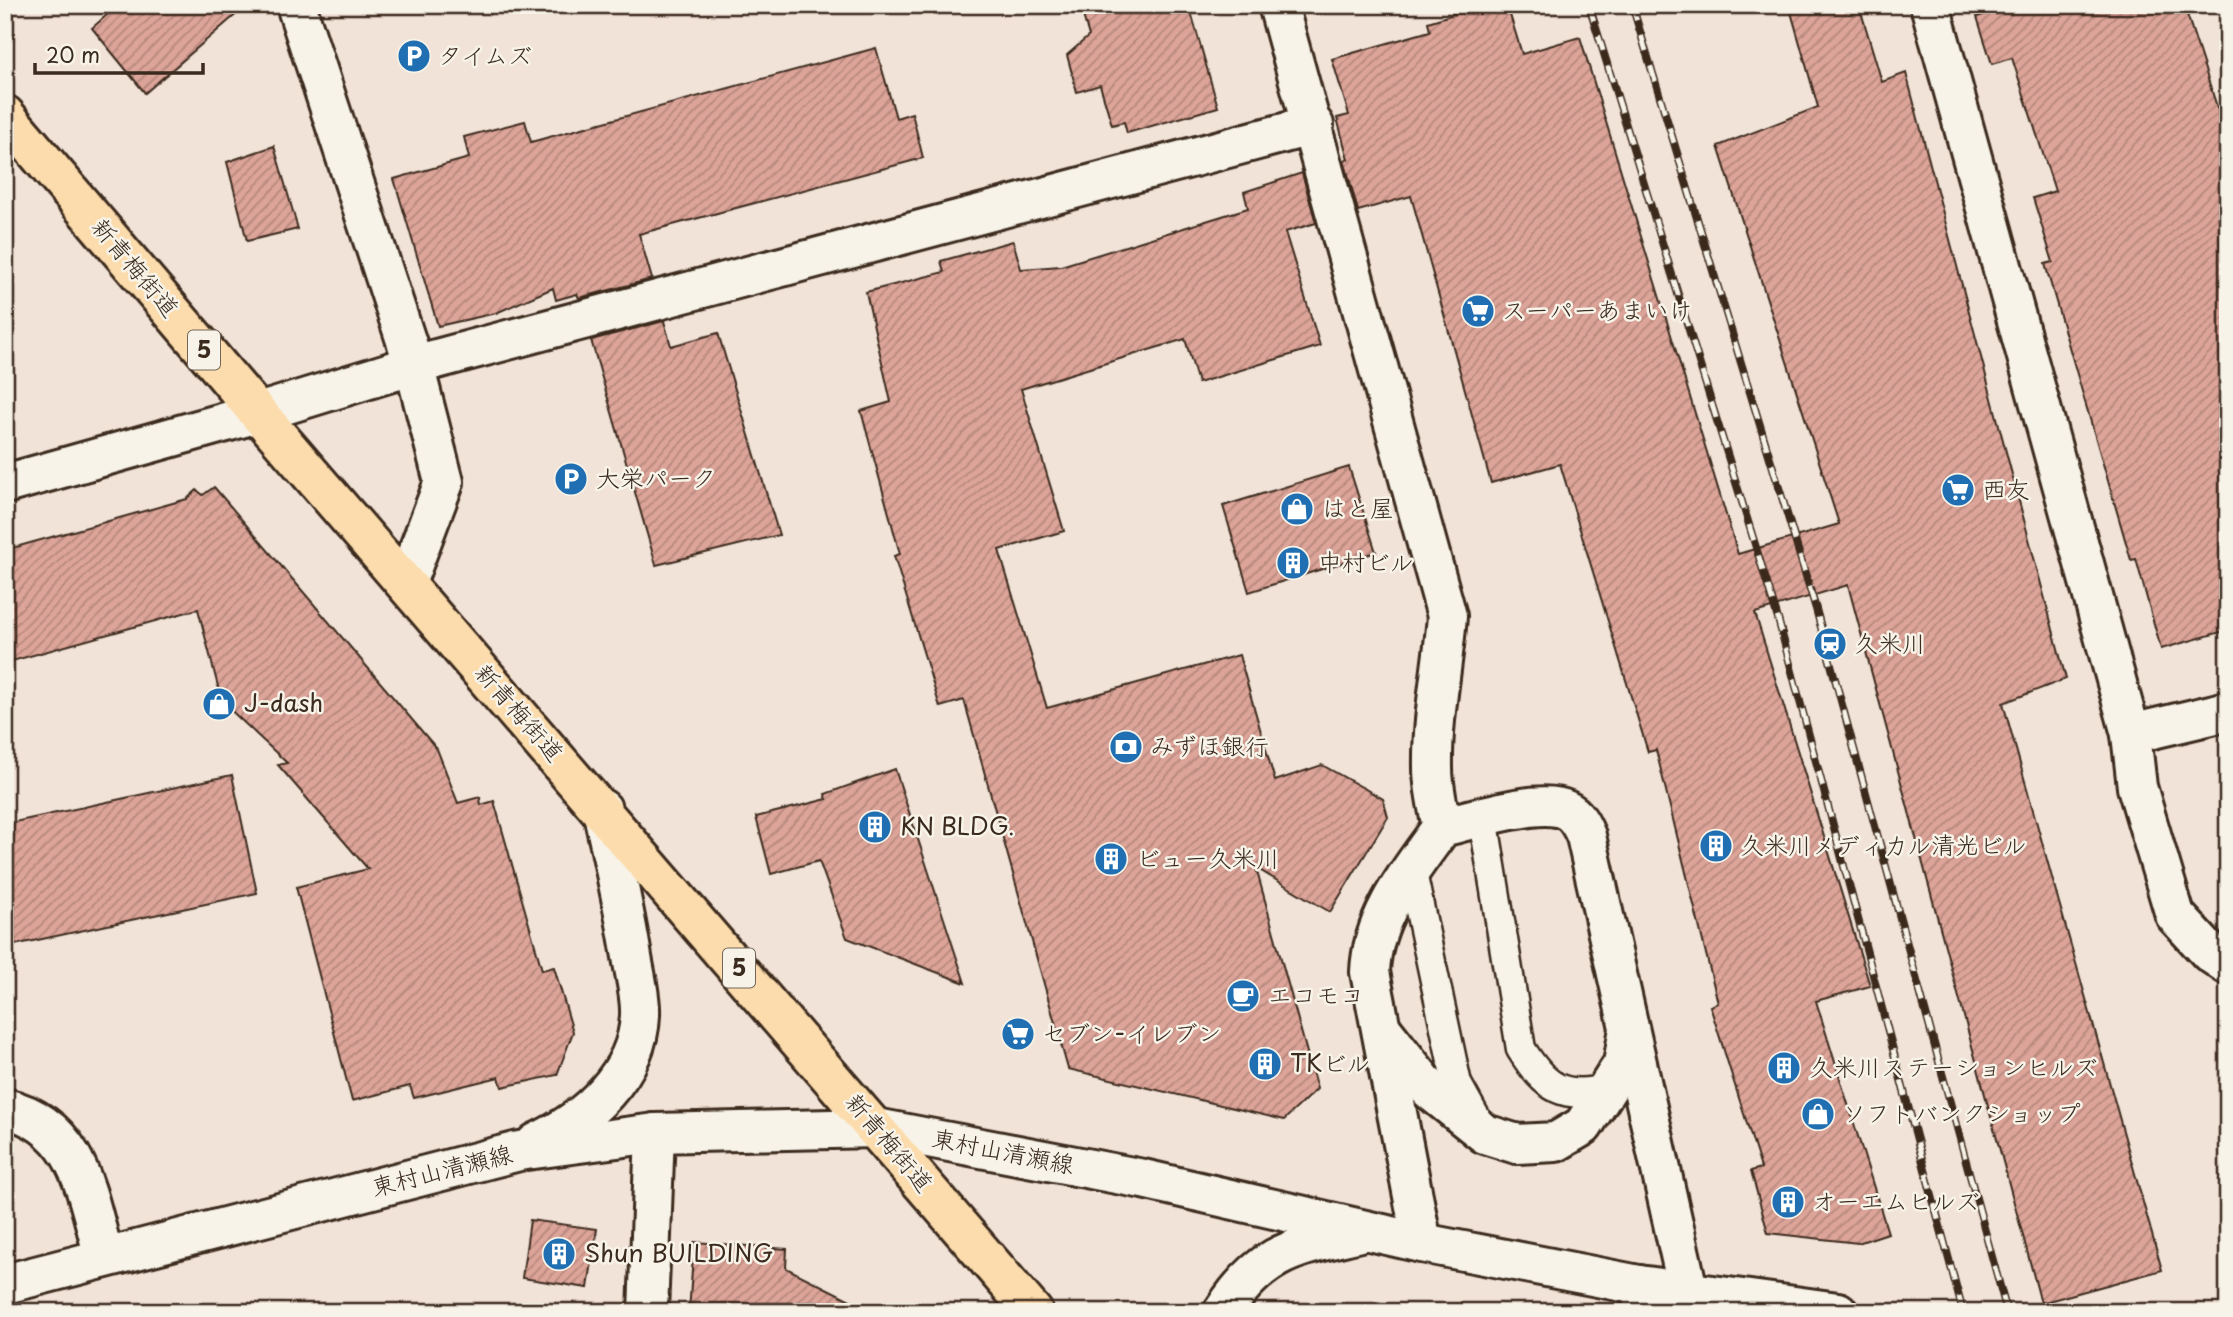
<svg xmlns="http://www.w3.org/2000/svg" width="2233" height="1317" viewBox="0 0 2233 1317" font-family="'Playpen Sans','Klee One',sans-serif">
<defs>
<pattern id="building-hatch" width="6" height="6" patternUnits="userSpaceOnUse" patternTransform="scale(1.75)"><rect width="6" height="6" fill="#dda499"/><path d="M-1 1l2-2M0 6l6-6M5 7l2-2" fill="none" stroke="#b4867c"/></pattern>
</defs>
<rect width="100%" height="100%" fill="#f2e3d8"/>
<filter id="ink" filterUnits="userSpaceOnUse"><feTurbulence type="fractalNoise" baseFrequency=".0143" numOctaves="2"/><feDisplacementMap in="SourceGraphic" scale="14" xChannelSelector="R" yChannelSelector="G"/><feConvolveMatrix kernelMatrix="1 2 1 2 8 2 1 2 1" color-interpolation-filters="sRGB"/></filter>
<g filter="url(#ink)">
<g fill="url(#building-hatch)" stroke="#3b2a1e" stroke-width="2">
<path d="M118 5H247L145 93 92 28Z"/>
<path d="M1080 5H1189L1218 107 1127 133 1124 122 1112 125 1100 85 1077 92 1067 55 1089 36Z"/>
<path d="M1483 5H1507L1522 54 1580 37 1738 554 1839 524 1718 146 1818 107 1789 5H1859L1882 82 1906 73 2066 679 2003 703 2162 1270 2041 1303 1848 585 1755 613 1870 986 1816 1001 1888 1233 1858 1243 1768 1233 1751 1171 1761 1168 1710 1006 1718 1003 1656 750 1648 752 1560 464 1491 483 1411 196 1358 211 1344 160 1348 159 1337 118 1349 115 1332 59 1430 31 1428 22Z"/>
<path d="M2013 5H2184L2228 141V630L2161 649 2136 559 2131 560 2045 264 2053 262 2033 198 2055 191 2012 58 1992 64 1977 17Z"/>
<path d="M876 48 896 118 912 113 923 158 639 234 652 279 579 298 577 294 556 300 553 288 496 313 438 326 394 179 469 158 464 137 525 121 531 142Z"/>
<path d="M274 146 298 229 247 241 227 162Z"/>
<path d="M1302 173 1316 223 1285 232 1320 346 1198 383 1185 339 1021 389 1064 531 999 550 1047 708 1239 655 1275 781 1322 765 1383 799 1388 817 1330 912 1256 868 1317 1089 1284 1120 1068 1069 964 700 940 707 894 556 900 554 861 411 891 402 866 292 944 272 941 261 1013 241 1021 269 1061 266 1248 208 1244 192Z"/>
<path d="M664 321 671 346 718 333 779 535 656 565 591 340Z"/>
<path d="M1349 467 1376 552 1249 592 1223 506Z"/>
<path d="M214 487 437 749 458 803 480 797 481 805 494 801 542 970 554 967 573 1032 557 1075 502 1087 499 1077 414 1098 410 1086 352 1101 296 887 368 869 278 765 287 763 222 702 198 609 5 663V550L187 499 197 490 203 495Z"/>
<path d="M895 769 965 983 847 938 819 861 771 874 756 817 827 799 825 794Z"/>
<path d="M232 775 257 893 5 947V824Z"/>
<path d="M530 1220 597 1229 588 1288 522 1278Z"/>
<path d="M694 1242 787 1249 786 1268 874 1312H689Z"/>
</g>
<g fill="none" stroke-linecap="round" stroke-linejoin="round">
<defs>
<g id="lane">
<path d="M1483 817 1521 1049C1546 1089 1563 1100 1610 1088"/>
<path d="M1411 868 1457 1084 1478 1122"/>
</g>
<g id="street">
<path d="M296 5 414 365 444 482 406 583"/>
<path d="M1278 5 1447 616C1443 667 1432 717 1433 768 1433 787 1438 808 1442 827"/>
<path d="M1930 5 2131 734"/>
<path d="M5 484 258 413 414 365 1314 125"/>
<path d="M2228 711 2131 734 2137 787 2175 915 2210 953 2228 965"/>
<path d="M1384 1032 1430 1090 1485 1134 1517 1144 1556 1142 1583 1126 1623 1064 1628 1034"/>
<path d="M1422 1243 1370 972C1372 916 1410 871 1442 827 1471 820 1540 797 1566 810 1577 815 1582 827 1586 836L1688 1290"/>
<path d="M1639 1285 1646 1312"/>
</g>
<g id="secondary">
<path d="M5 1108C80 1126 86 1193 104 1257"/>
<path d="M536 1143C586 1120 638 1074 640 1015 641 997 635 975 632 957 624 907 613 858 602 809"/>
<path d="M5 1284 519 1151 655 1133 876 1128 1143 1179 1422 1243 1639 1285 1838 1312"/>
<path d="M648 1312 655 1133"/>
<path d="M1223 1312C1263 1249 1297 1248 1363 1231"/>
</g>
<path id="primary" d="M5 115 258 413 1033 1312"/>
</defs>
<use href="#lane" stroke="#3b2a1e" stroke-width="33"/>
<use href="#street" stroke="#3b2a1e" stroke-width="44"/>
<use href="#secondary" stroke="#3b2a1e" stroke-width="44"/>
<use href="#primary" stroke="#3b2a1e" stroke-width="44"/>
<use href="#lane" stroke="#f7f3e8" stroke-width="28"/>
<use href="#street" stroke="#f7f3e8" stroke-width="38"/>
<use href="#secondary" stroke="#f7f3e8" stroke-width="38"/>
<use href="#primary" stroke="#fcdcac" stroke-width="38"/>
<defs>
<g id="rail">
<path d="M1589 5 1778 619 1963 1312"/>
<path d="M1632 5 1816 609 2007 1312"/>
</g>
</defs>
<use href="#rail" stroke="#3b2a1e" stroke-width="8"/>
<use href="#rail" stroke="#f7f3e8" stroke-width="5" stroke-dasharray="16" stroke-linecap="butt"/>
</g>
</g>
<defs>
<symbol id="parking-disc" viewBox="-11 -11 22 22"><circle r="9.5" fill="#1f6fb2" stroke="#f7f3e8"/><path d="M-3.5-5.5H1a3.5 3.5 0 0 1 0 7H-1V5.5H-3.5ZM-1-3.4V-.6H.8a1.4 1.4 0 0 0 0-2.8Z" fill="#fff"/></symbol>
<symbol id="supermarket-disc" viewBox="-11 -11 22 22"><circle r="9.5" fill="#1f6fb2" stroke="#f7f3e8"/><path d="M-6-5.5h2.5l.6 2H6L4.5 2H-2.5L-4.4-4H-6ZM-1.5 3.2a1.3 1.3 0 1 0 .1 0ZM3 3.2a1.3 1.3 0 1 0 .1 0Z" fill="#fff"/></symbol>
<symbol id="shop-disc" viewBox="-11 -11 22 22"><circle r="9.5" fill="#1f6fb2" stroke="#f7f3e8"/><path d="M-5-2.5h2.3a2.7 3.5 0 0 1 5.4 0H5L5.5 6h-11ZM-1.5-2.5h3a1.5 2.3 0 0 0-3 0Z" fill="#fff"/></symbol>
<symbol id="building-disc" viewBox="-11 -11 22 22"><circle r="9.5" fill="#1f6fb2" stroke="#f7f3e8"/><path d="M-4-6H4V6H1V3H-1V6H-4ZM-2.5-4.3h1.7v1.8h-1.7ZM.8-4.3h1.7v1.8H.8ZM-2.5-1h1.7V.8h-1.7ZM.8-1h1.7V.8H.8Z" fill="#fff"/></symbol>
<symbol id="station-disc" viewBox="-11 -11 22 22"><circle r="9.5" fill="#1f6fb2" stroke="#f7f3e8"/><path d="M-3-6H3Q5-6 5-4V2Q5 4 3 4L4.5 6H3L1.5 4h-3L-3 6H-4.5L-3 4Q-5 4-5 2V-4Q-5-6-3-6ZM-3.5-4v3h7v-3ZM-3.5 1v1.5H-2V1ZM2 1v1.5H3.5V1Z" fill="#fff"/></symbol>
<symbol id="bank-disc" viewBox="-11 -11 22 22"><circle r="9.5" fill="#1f6fb2" stroke="#f7f3e8"/><path d="M-6-4H6V4H-6ZM0-2.3a2.3 2.3 0 1 0 0 4.6a2.3 2.3 0 1 0 0-4.6Z" fill="#fff"/></symbol>
<symbol id="cafe-disc" viewBox="-11 -11 22 22"><circle r="9.5" fill="#1f6fb2" stroke="#f7f3e8"/><path d="M-5.5-4.5H6V0H3Q3 3.5 0 3.5H-2.5Q-5.5 3.5-5.5 0ZM3-3.2v2h1.7v-2ZM-6 4.5H4V6H-6Z" fill="#fff"/></symbol>
</defs>
<g fill-rule="evenodd">
<use href="#parking-disc" x="395" y="37" width="38" height="38"/>
<use href="#supermarket-disc" x="1459" y="292" width="38" height="38"/>
<use href="#parking-disc" x="552" y="460" width="38" height="38"/>
<use href="#supermarket-disc" x="1939" y="471" width="38" height="38"/>
<use href="#shop-disc" x="1278" y="490" width="38" height="38"/>
<use href="#building-disc" x="1274" y="544" width="38" height="38"/>
<use href="#station-disc" x="1811" y="625" width="38" height="38"/>
<use href="#shop-disc" x="200" y="685" width="38" height="38"/>
<use href="#bank-disc" x="1107" y="728" width="38" height="38"/>
<use href="#building-disc" x="856" y="808" width="38" height="38"/>
<use href="#building-disc" x="1697" y="827" width="38" height="38"/>
<use href="#building-disc" x="1092" y="840" width="38" height="38"/>
<use href="#cafe-disc" x="1224" y="977" width="38" height="38"/>
<use href="#supermarket-disc" x="999" y="1015" width="38" height="38"/>
<use href="#building-disc" x="1246" y="1045" width="38" height="38"/>
<use href="#building-disc" x="1765" y="1049" width="38" height="38"/>
<use href="#shop-disc" x="1799" y="1095" width="38" height="38"/>
<use href="#building-disc" x="1769" y="1183" width="38" height="38"/>
<use href="#building-disc" x="540" y="1235" width="38" height="38"/>
</g>
<g text-anchor="middle" stroke-width="5" stroke-linejoin="round" paint-order="stroke">
<g fill="#f7f3e8" stroke="#73665b" stroke-width="2">
<rect x="188" y="330.5" width="32" height="39" rx="5"/>
<rect x="723" y="948.5" width="32" height="39" rx="5"/>
</g>
<g font-size="23" font-weight="bold" fill="#3b2a1e">
<text x="204" y="358">5</text>
<text x="739" y="976">5</text>
</g>
<g font-size="24" fill="#3b2a1e" stroke="#f7f3e8" text-anchor="start">
<text x="438" y="64">タイムズ</text>
<text x="1502" y="319">スーパーあまいけ</text>
<text x="596" y="487">大栄パーク</text>
<text x="1982" y="498">西友</text>
<text x="1322" y="517">はと屋</text>
<text x="1318" y="571">中村ビル</text>
<text x="1854" y="652">久米川</text>
<text x="244" y="712">J-dash</text>
<text x="1150" y="755">みずほ銀行</text>
<text x="900" y="835">KN BLDG.</text>
<text x="1740" y="854">久米川メディカル清光ビル</text>
<text x="1136" y="867">ビュー久米川</text>
<text x="1268" y="1004">エコモコ</text>
<text x="1042" y="1042">セブン-イレブン</text>
<text x="1290" y="1072">TKビル</text>
<text x="1809" y="1076">久米川ステーションヒルズ</text>
<text x="1842" y="1122">ソフトバンクショップ</text>
<text x="1812" y="1210">オーエムヒルズ</text>
<text x="584" y="1262">Shun BUILDING</text>
</g>
<g font-size="24" fill="#3b2a1e" stroke="#f7f3e8">
<text transform="translate(135 268) rotate(50)" y="8">新青梅街道</text>
<text transform="translate(519 713) rotate(49)" y="8">新青梅街道</text>
<text transform="translate(889 1143) rotate(50)" y="8">新青梅街道</text>
<text transform="translate(1003 1152) rotate(11)" y="8">東村山清瀬線</text>
<text transform="translate(442 1171) rotate(-14)" y="8">東村山清瀬線</text>
</g>
</g>
<rect width="2233" height="1317" fill="none" stroke="#f7f3e8" stroke-width="28"/>
<rect x="14" y="14" width="2205" height="1289" fill="none" stroke="#3b2a1e" stroke-width="2.5" filter="url(#ink)"/>
<path d="M35 63v10h168v-10" fill="none" stroke="#3b2a1e" stroke-width="3.5"/>
<text x="46" y="63" font-size="21" fill="#3b2a1e" stroke="#f7f3e8" stroke-width="5" paint-order="stroke">20 m</text>
</svg>
